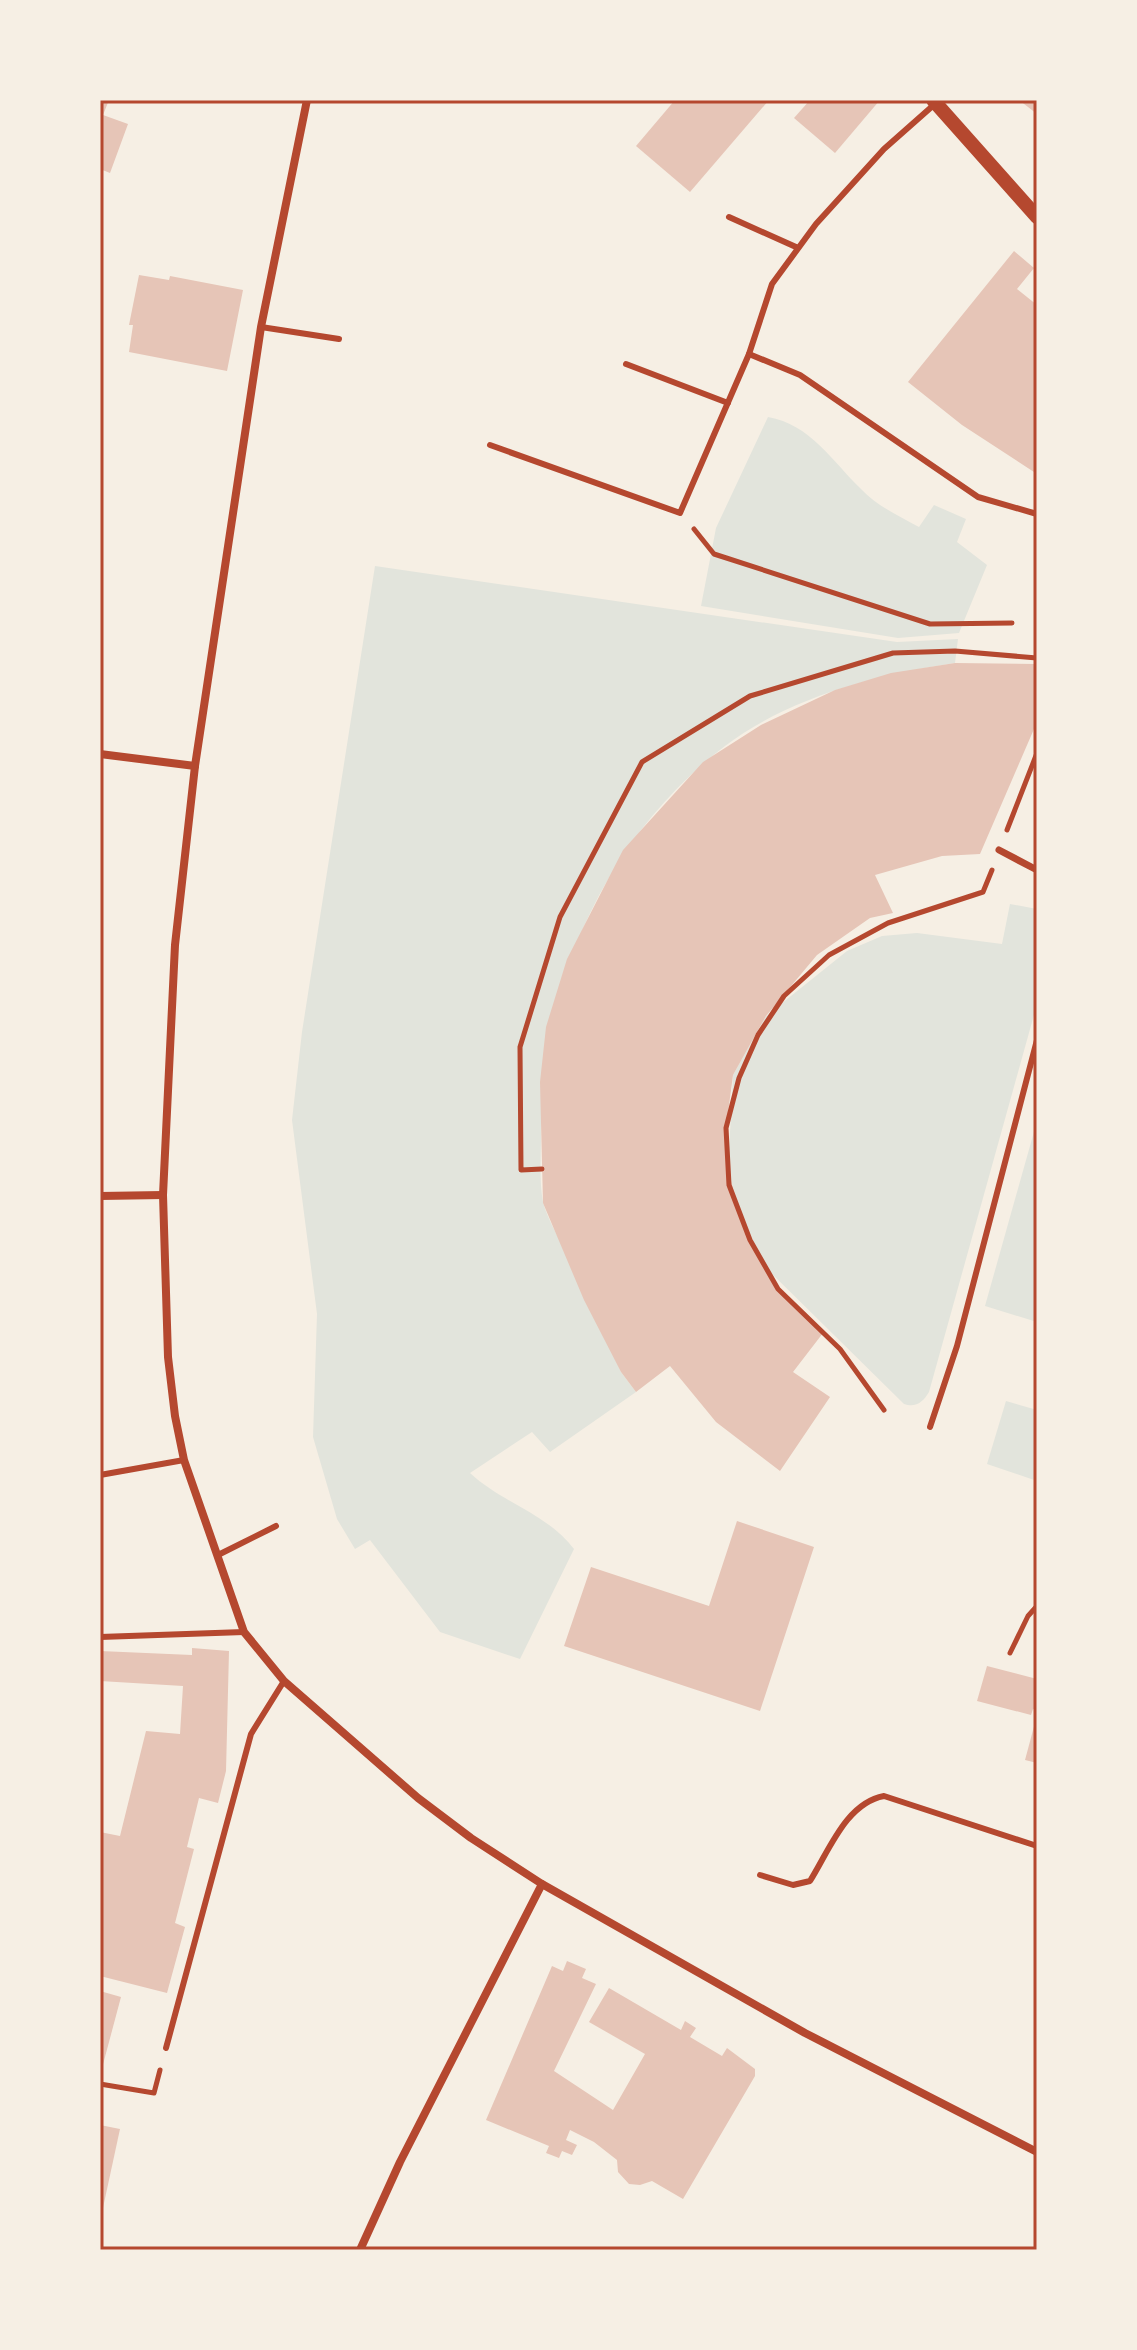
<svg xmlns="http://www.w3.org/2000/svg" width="1137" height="2350" viewBox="0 0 1137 2350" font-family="Literata,serif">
<rect width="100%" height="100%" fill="#f6efe4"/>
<g fill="#e2e4dc">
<path d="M768 417C810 424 833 462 861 489 877 506 899 516 919 527L934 505 966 519 957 542 987 565 959 633 898 638 701 606 716 528Z"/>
<path d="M375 566 897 642 958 639 955 663C876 675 790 697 725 746 605 838 539 986 541 1135 541 1156 539 1181 543 1202 547 1218 558 1236 565 1251 584 1292 603 1332 621 1372L636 1392 550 1452 532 1432 470 1473C502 1503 548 1514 574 1549L520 1659 440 1632 370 1540 355 1549 337 1519 313 1437 317 1314 292 1120 302 1032Z"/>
<path d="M1010 904 1037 909V1004L929 1392C923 1402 916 1408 904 1404L766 1268 742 1220 728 1170 733 1075 766 1016 847 951 882 936 917 933 1002 944Z"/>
<path d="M1037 1121V1322L985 1306Z"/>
<path d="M1006 1401 1037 1410V1481L987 1464Z"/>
</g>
<g fill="#e6c5b7">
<path d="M100 100H109L103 115 128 124 110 173 100 169Z"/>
<path d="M675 100H769L690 192 636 146Z"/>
<path d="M810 100H880L835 153 794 118Z"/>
<path d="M1019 100H1037V114Z"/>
<path d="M1014 251 1034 268 1017 289 1037 305V474L962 425 908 382Z"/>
<path d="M139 275 169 280 170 276 243 290 227 371 129 352 133 325H129Z"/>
<path d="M955 663 1037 664V722L980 854 942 856 875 875 893 913 870 918 817 955 766 1016 733 1075 726 1128 728 1170 742 1220 778 1289 823 1333 793 1372 830 1397 780 1471 716 1422 670 1366 636 1392 621 1372 584 1300 543 1203 540 1082 546 1027 567 959 623 850 703 762 761 725 835 690 891 673Z"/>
<path d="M737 1521 814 1547 760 1711 564 1646 591 1567 709 1606Z"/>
<path d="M192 1648 229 1651 226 1771 218 1803 199 1798 187 1847 194 1849 175 1923 185 1927 167 1993 100 1976V1832L120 1836 146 1731 180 1734 183 1686 100 1681V1651L192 1655Z"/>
<path d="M987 1666 1037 1679V1710L1033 1709 1031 1715 977 1701Z"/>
<path d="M1036 1719H1037V1763L1025 1760Z"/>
<path d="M567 1961 586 1969 582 1978 596 1984 554 2071 613 2110 645 2054 589 2022 609 1988 681 2030 685 2021 696 2028 690 2037 722 2056 727 2048 755 2069V2076L683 2199 652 2181 640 2185 629 2184 618 2172 617 2160 594 2142 570 2130 566 2140 577 2145 572 2155 562 2151 559 2158 546 2153 549 2146 486 2120 552 1966 563 1971Z"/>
<path d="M100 1991 121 1997 101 2072H100Z"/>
<path d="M100 2125 120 2129 101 2217H100Z"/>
</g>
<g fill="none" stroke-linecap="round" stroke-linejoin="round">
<g stroke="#b5482f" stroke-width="5">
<path d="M694 529 714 554 930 624 1012 623"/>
<path d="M1007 830 1037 753"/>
<path d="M542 1169 521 1170 520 1047 560 917 642 762 750 696 893 653 955 651 1037 658"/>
<path d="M884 1410 840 1349 778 1289 750 1240 729 1185 726 1128 739 1078 758 1035 784 996 829 955 888 923 983 892 992 870"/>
<path d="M1010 1653 1028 1616 1037 1606"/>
<path d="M100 2084 154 2093 160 2070"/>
</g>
<g stroke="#b5482f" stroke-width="6">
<path d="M729 217 796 247"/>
<path d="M261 327 339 339"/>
<path d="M749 354 800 375 978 497 1037 514"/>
<path d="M626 364 728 403"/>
<path d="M490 445 680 513 749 354 772 284 816 224 884 149 936 103"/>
<path d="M930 1427 957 1346 1037 1040"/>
<path d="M100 1475 184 1460"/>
<path d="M218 1555 276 1526"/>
<path d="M100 1637 244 1632"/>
<path d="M760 1875 793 1885 810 1881C829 1851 846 1803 884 1796L1037 1846"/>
<path d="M166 2048 251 1734 284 1681"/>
</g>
<path stroke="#b5482f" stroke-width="7" d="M999 850 1037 870"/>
<g stroke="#b5482f" stroke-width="8">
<path d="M307 100 261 327 195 766 175 945 163 1195 168 1357 175 1416 184 1460 244 1632 284 1681 418 1798 471 1838 542 1884 805 2033 1037 2152"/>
<path d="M100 754 195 766"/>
<path d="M100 1196 163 1195"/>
<path d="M360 2250 400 2162 542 1884"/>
</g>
<path stroke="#b5482f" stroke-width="14" d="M933 100 1037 217"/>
</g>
<rect width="1137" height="2350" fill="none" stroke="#f6efe4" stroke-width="204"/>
<rect x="102" y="102" width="933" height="2146" fill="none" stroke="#b5482f" stroke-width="3"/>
</svg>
